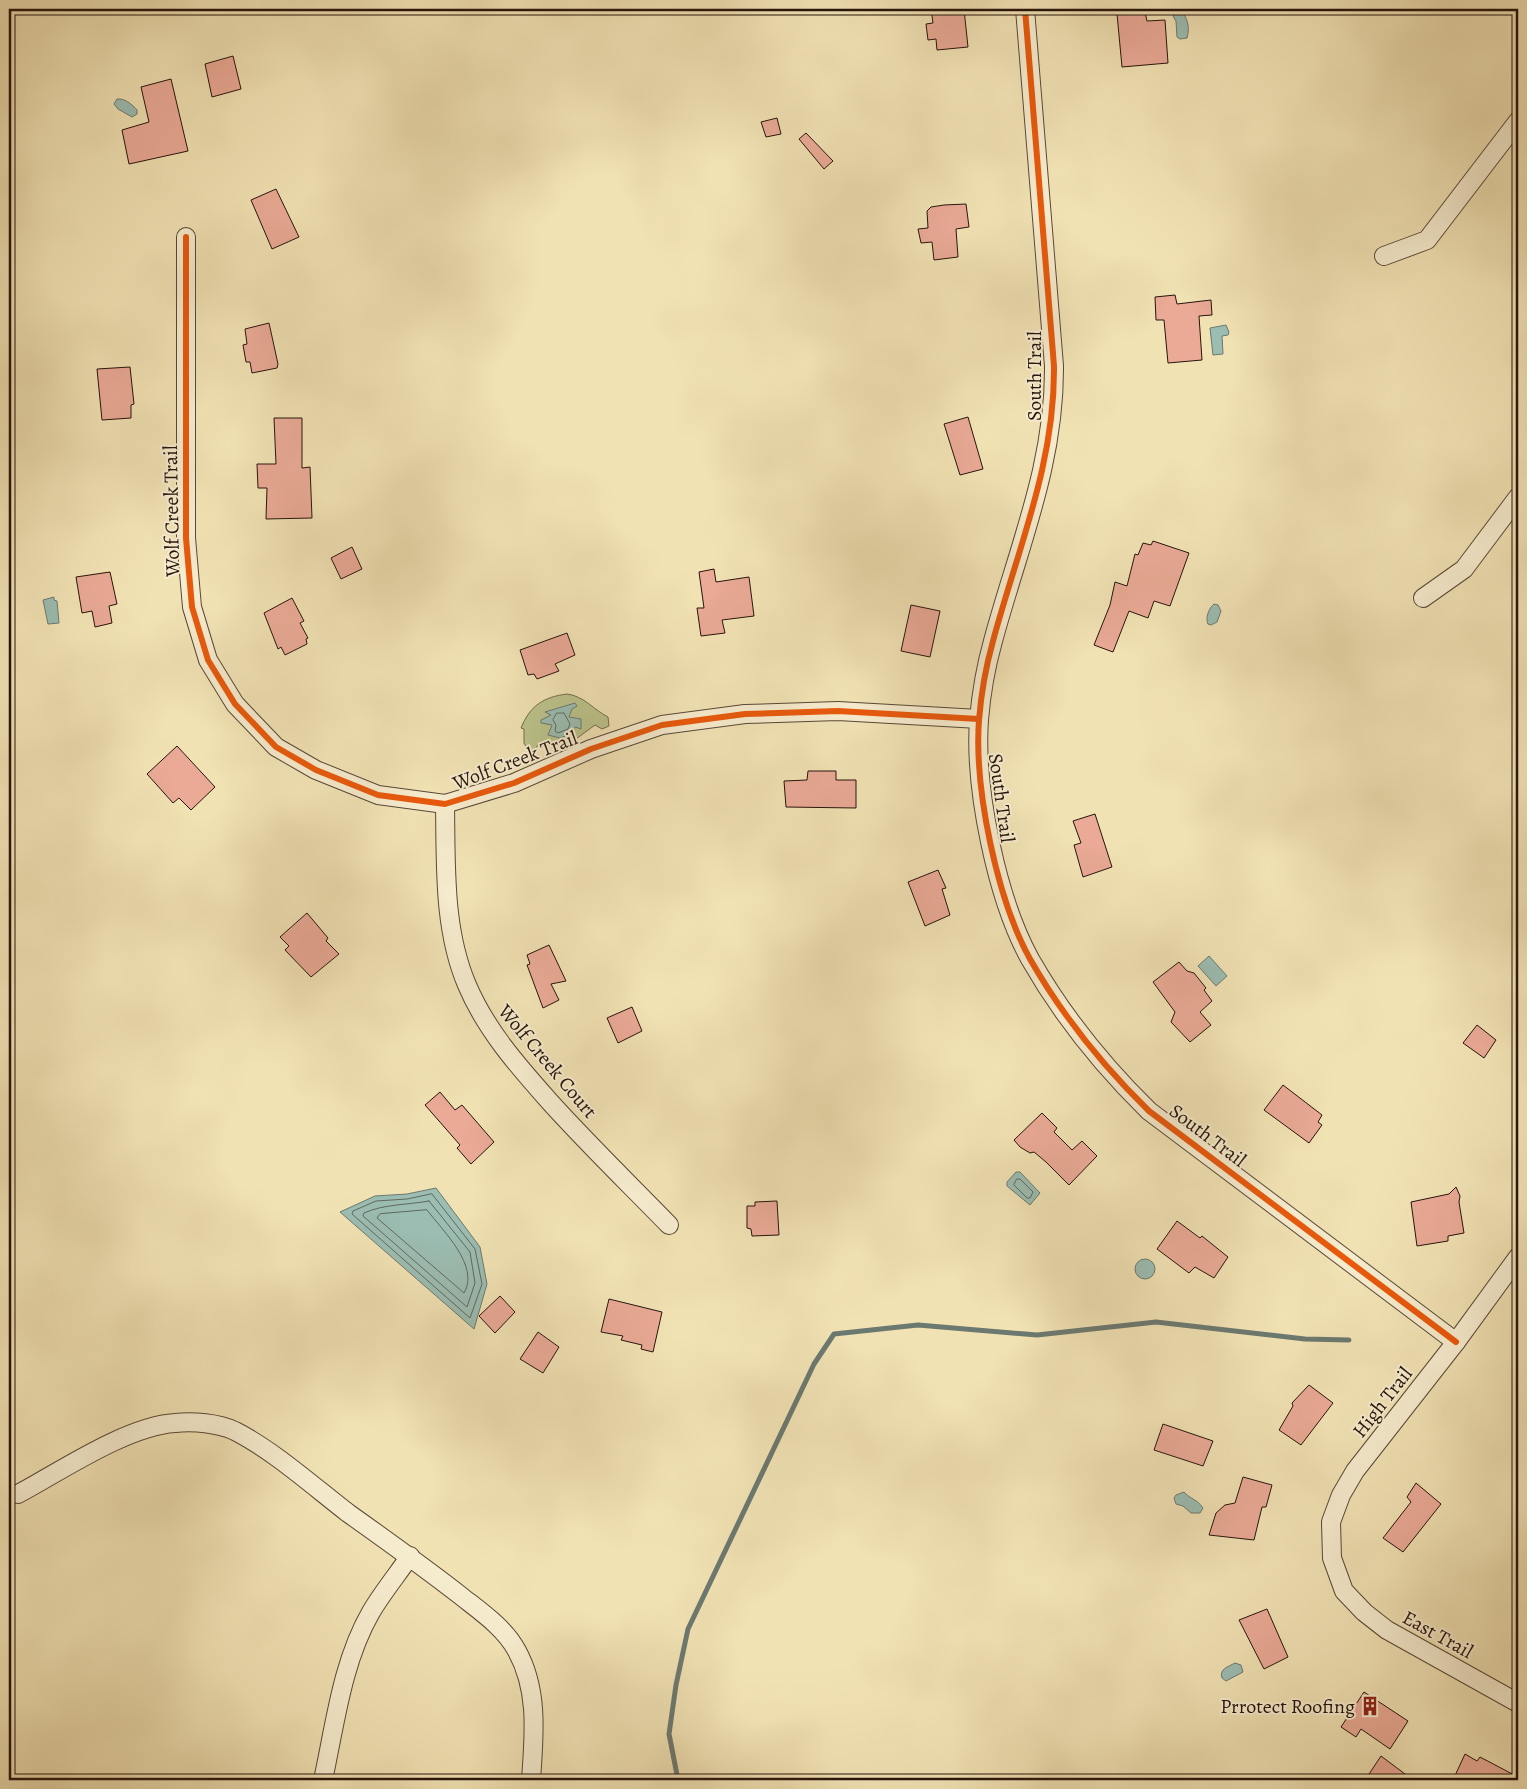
<svg xmlns="http://www.w3.org/2000/svg" width="1527" height="1789" viewBox="0 0 1527 1789" font-family="Alegreya,serif">
<rect width="100%" height="100%" fill="#f1e2b4"/>
<filter id="stains"><feTurbulence type="fractalNoise" baseFrequency=".004" numOctaves="4"/><feColorMatrix values="0 0 0 0 .2 0 0 0 0 .09 0 0 0 0 .02 0 0 0 .5 -.17"/></filter>
<radialGradient id="worn" r=".72"><stop offset=".6" stop-color="#630" stop-opacity="0"/><stop offset="1" stop-color="#630" stop-opacity=".3"/></radialGradient>
<path fill="#bcc38b" stroke="#716c4c" d="M567 694C584 696 594 710 608 717L609 726 602 729 595 725 576 739 558 745 539 743 535 750H528L524 743V729L521 728C530 706 543 697 567 694Z"/>
<g fill="#9bbdb2" stroke="#6c7970">
<path d="M1180 10C1188 17 1190 28 1187 38L1180 39 1177 37 1176 21 1173 16Z"/>
<path d="M117 99C124 98 132 104 137 110V114L132 117 118 109 114 104Z"/>
<path d="M1226 325 1229 332 1228 335 1222 336 1223 354 1213 355 1210 328Z"/>
<path d="M54 597V600L57 601 59 623 48 624 43 600Z"/>
<path d="M1214 604 1218 605 1221 611 1217 622 1211 625 1208 624C1205 618 1209 608 1214 604Z"/>
<path d="M575 703 577 706 572 709 569 717 581 719V729L575 727 571 734 560 738 548 735 552 725 541 723V720L551 715 545 712Z"/>
<path d="M1209 956 1227 976 1216 986 1198 966Z"/>
<path d="M1016 1172H1020L1040 1193 1030 1205 1007 1186V1182Z"/>
<path d="M436 1188 480 1247 487 1284 474 1329 340 1212 375 1196 407 1194Z"/>
<circle cx="1145" cy="1269" r="10"/>
<path d="M1184 1492C1190 1499 1197 1499 1203 1508L1200 1513H1191L1183 1506 1176 1504 1174 1498 1176 1495Z"/>
<path d="M1235 1663 1241 1665 1243 1672 1226 1681 1222 1678C1219 1669 1228 1667 1235 1663Z"/>
</g>
<g fill="none" stroke-linecap="round" stroke-linejoin="round">
<g stroke="#60685f" stroke-width="1">
<path d="M557 713H564L570 724 568 729 558 733 555 731 556 725 553 720Z"/>
<path d="M1017 1179H1020L1033 1192 1030 1198H1027L1014 1185Z"/>
<path d="M432 1194 475 1249 482 1284 470 1318 352 1214 353 1211 376 1201 407 1199Z"/>
<path d="M429 1201 470 1252 475 1283 467 1307 363 1216 364 1213C384 1204 407 1205 429 1201Z"/>
<path d="M427 1210C443 1231 480 1266 464 1293L377 1218 380 1214Z"/>
</g>
<path stroke="#6c7970" stroke-width="5" d="M678 1780 669 1734 676 1685 688 1629 814 1364 834 1334 918 1325 1037 1335 1156 1322 1305 1339 1349 1340"/>
</g>
<g fill="#eaaa96" stroke="#26140c">
<path d="M931 9H964L968 47 937 50 936 39 928 40 926 24 933 23Z"/>
<path d="M1145 12 1147 21 1165 20 1168 63 1122 67 1117 14Z"/>
<path d="M233 56 241 89 212 97 205 64Z"/>
<path d="M171 79 188 151 129 164 122 130 149 122 141 87Z"/>
<path d="M777 118 781 134 766 137 761 122Z"/>
<path d="M806 133 833 161 824 169 799 139Z"/>
<path d="M276 189 299 237 272 249 251 200Z"/>
<path d="M966 204 969 227 956 229 958 257 934 260 932 242 921 243 918 229 928 228 927 211 931 207 944 205Z"/>
<path d="M1175 295 1177 304 1211 300 1212 315 1199 316 1202 360 1168 363 1164 320H1156L1155 297Z"/>
<path d="M269 323 278 364 277 368 252 373 250 362H246L243 345 247 344 245 329Z"/>
<path d="M130 367 134 404 131 405V418L102 420 97 369Z"/>
<path d="M968 417 983 469 960 475 944 424Z"/>
<path d="M274 418H302V468L310 467 312 518 266 519 267 488H258L257 464H276Z"/>
<path d="M1153 541 1189 553 1170 606 1154 601 1148 618 1129 611 1113 652 1094 645 1110 605 1115 582 1127 586 1135 554 1138 555 1143 543 1151 545Z"/>
<path d="M352 547 362 569 341 579 331 558Z"/>
<path d="M714 569 716 582 749 577 754 616 722 620 725 633 701 636 697 608H704L699 572Z"/>
<path d="M110 572 117 604 109 606 112 623 95 627 92 611 82 613 76 577Z"/>
<path d="M292 598 304 621 300 623 308 638 306 639 307 644 285 655 281 647 278 649 264 613Z"/>
<path d="M911 605 940 611 930 657 901 651Z"/>
<path d="M567 633 575 655 555 664 559 671 537 679 534 674 528 675 520 650Z"/>
<path d="M177 746 215 787 191 810 179 798 173 803 147 774Z"/>
<path d="M808 771H836V780H856V808L786 807 784 781 807 780Z"/>
<path d="M1095 814 1112 867 1083 877 1074 845 1081 843 1073 821Z"/>
<path d="M938 870 946 888 942 889 950 915 925 926 908 882Z"/>
<path d="M307 913 328 938 326 941 339 954 311 977 285 950 289 946 280 937Z"/>
<path d="M549 945 566 981 551 984 559 1000 543 1008 527 965 530 964 527 955Z"/>
<path d="M1179 962 1187 971 1194 973 1206 988 1204 990 1212 1001 1200 1012 1211 1025 1190 1042 1171 1022 1175 1012 1153 982Z"/>
<path d="M632 1007 642 1031 618 1043 607 1018Z"/>
<path d="M1477 1025 1496 1040 1484 1058 1463 1043Z"/>
<path d="M1283 1085 1322 1115 1318 1122 1322 1125 1309 1143 1264 1110Z"/>
<path d="M440 1092 455 1110 462 1105 494 1142 471 1164 457 1148 460 1145 425 1105Z"/>
<path d="M1042 1113 1057 1128 1054 1132 1072 1150 1082 1141 1097 1156 1069 1185 1046 1162 1034 1152 1030 1153 1020 1147 1014 1140Z"/>
<path d="M1456 1187 1460 1196 1459 1202 1464 1233 1448 1236V1241L1417 1246 1411 1202 1449 1194Z"/>
<path d="M777 1201 779 1235 752 1236 751 1229 747 1228V1206H755V1202Z"/>
<path d="M1177 1221 1200 1238 1202 1236 1228 1257 1214 1278 1195 1267 1189 1273 1157 1249Z"/>
<path d="M500 1296 515 1312 495 1333 479 1316Z"/>
<path d="M609 1299 662 1312 653 1352 641 1349 642 1345 621 1340 623 1336 601 1332Z"/>
<path d="M538 1332 559 1347 543 1373 520 1359Z"/>
<path d="M1309 1385 1333 1403 1301 1445 1279 1430 1293 1406 1292 1403Z"/>
<path d="M1163 1424 1213 1441 1203 1466 1154 1450Z"/>
<path d="M1243 1477 1272 1485 1266 1507H1262L1254 1540 1209 1535 1216 1513 1225 1505 1235 1503Z"/>
<path d="M1416 1483 1441 1504 1403 1552 1383 1538 1411 1502 1407 1497Z"/>
<path d="M1267 1609 1288 1657 1264 1669 1239 1620Z"/>
<path d="M1364 1692 1408 1721 1390 1749 1361 1729 1356 1737 1341 1727Z"/>
<path d="M1465 1754 1477 1761 1480 1757 1518 1777V1780H1453Z"/>
<path d="M1381 1756 1413 1780H1365Z"/>
</g>
<g fill="none" stroke-linecap="round" stroke-linejoin="round">
<defs>
<g id="minor">
<path d="M1025 9 1054 366C1055 464 1018 548 993 641 986 666 981 695 979 720 974 789 997 899 1030 959 1062 1015 1103 1066 1149 1111L1456 1342"/>
<path d="M186 237V538L192 607 208 660 235 704 276 747 316 770 378 795 445 804 514 783 591 749 662 725 745 714 838 711 979 719"/>
<path d="M1384 256 1427 240 1518 121"/>
<path d="M1423 598 1464 569 1518 497"/>
<path d="M445 804C446 864 443 929 467 985 486 1030 518 1066 550 1102 588 1144 629 1184 669 1225"/>
<path d="M1518 1257 1456 1342 1355 1471 1341 1495 1331 1522 1332 1558 1344 1591 1364 1612 1387 1630 1518 1703"/>
<path d="M18 1494C61 1471 127 1426 175 1423 193 1421 218 1423 235 1431 274 1451 313 1486 348 1513 386 1540 424 1567 461 1596 480 1611 505 1628 517 1651 539 1691 534 1736 531 1780"/>
<path d="M323 1780C335 1725 342 1662 371 1612 382 1593 397 1575 410 1556"/>
</g>
</defs>
<use href="#minor" stroke="#594836" stroke-width="20"/>
<use href="#minor" stroke="#f6ecce" stroke-width="18"/>
<defs>
<g id="cycleway">
<path d="M1025 9 1054 366C1055 464 1018 548 993 641 986 666 981 695 979 720 974 789 997 899 1030 959 1062 1015 1103 1066 1149 1111L1456 1342"/>
<path d="M186 237V538L192 607 208 660 235 704 276 747 316 770 378 795 445 804 514 783 591 749 662 725 745 714 838 711 979 719"/>
</g>
</defs>
<use href="#cycleway" stroke="#f6ecce" stroke-width="9"/>
<use href="#cycleway" stroke="#e8590c" stroke-width="6"/>
</g>
<defs>
<symbol id="building-bare" viewBox="-9 -9 18 18"><path d="M-4-6H4V6H1V3H-1V6H-4ZM-2.5-4.3h1.7v1.8h-1.7ZM.8-4.3h1.7v1.8H.8ZM-2.5-1h1.7V.8h-1.7ZM.8-1h1.7V.8H.8Z" fill="#8f2418" stroke="#f6ecce" stroke-width="2.5" paint-order="stroke"/></symbol>
</defs>
<g fill-rule="evenodd">
<use href="#building-bare" x="1356" y="1692" width="28" height="28"/>
</g>
<g text-anchor="middle" stroke-width="4" stroke-linejoin="round" paint-order="stroke">
<g font-size="20" fill="#26140c" stroke="#f6ecce">
<text transform="translate(1034 376) rotate(-90)" y="7">South Trail</text>
<text transform="translate(171 511) rotate(-91)" y="7">Wolf Creek Trail</text>
<text transform="translate(515 760) rotate(-21)" y="7">Wolf Creek Trail</text>
<text transform="translate(1002 798) rotate(82)" y="7">South Trail</text>
<text transform="translate(548 1061) rotate(50)" y="7">Wolf Creek Court</text>
<text transform="translate(1208 1135) rotate(37)" y="7">South Trail</text>
<text transform="translate(1382 1402) rotate(-52)" y="7">High Trail</text>
<text transform="translate(1438 1634) rotate(29)" y="7">East Trail</text>
</g>
<g font-size="20" fill="#26140c" stroke="#f6ecce" text-anchor="end">
<text x="1355" y="1713">Prrotect Roofing</text>
</g>
</g>
<rect width="1527" height="1789" fill="none" stroke="#f1e2b4" stroke-width="30"/>
<rect x="10" y="10" width="1507" height="1769" fill="none" stroke="#26140c" stroke-width="2.5"/>
<rect x="15" y="15" width="1497" height="1759" fill="none" stroke="#26140c"/>
<rect width="100%" height="100%" filter="url(#stains)"/>
<rect width="100%" height="100%" fill="url(#worn)"/>
</svg>
